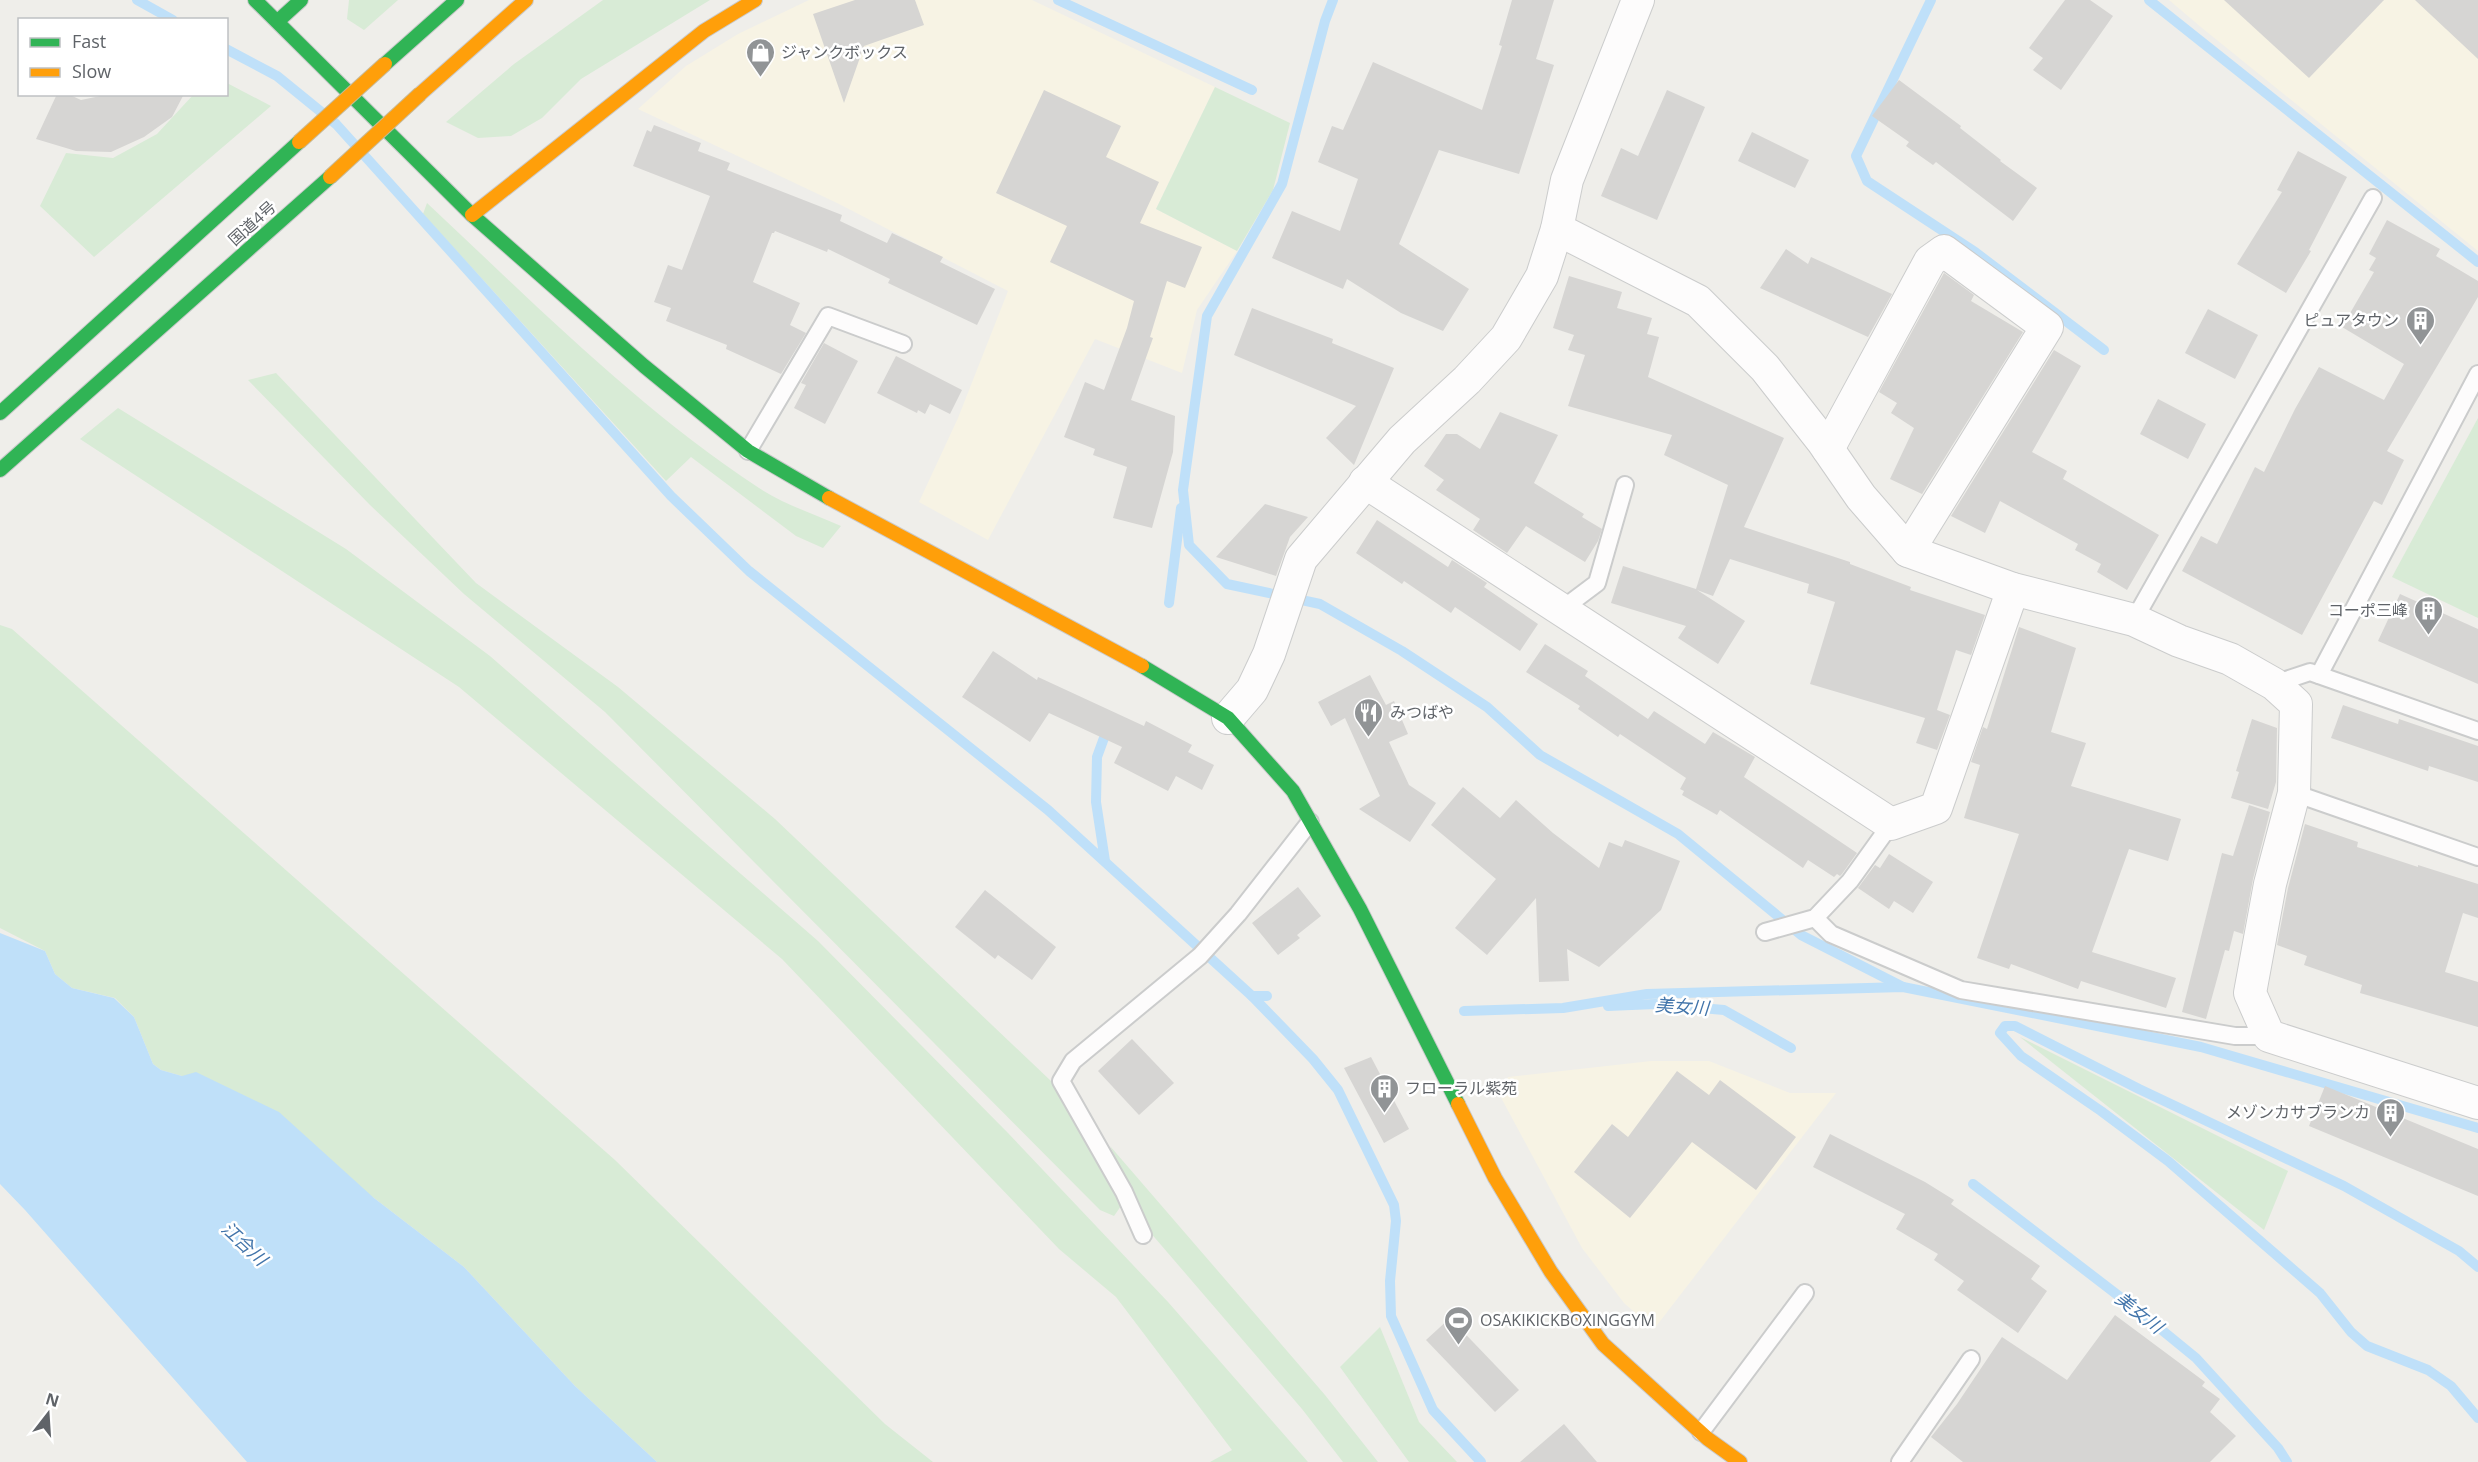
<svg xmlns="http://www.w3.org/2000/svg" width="2478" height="1462" viewBox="0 0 2478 1462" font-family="'Open Sans','Noto Sans JP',sans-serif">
<rect width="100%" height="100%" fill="#efeeea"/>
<g fill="#f7f3e4">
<path d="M809 0H1032L1215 87 1156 209 1237 251 1197 310 1182 373 1095 339 988 540 919 502 958 418 1008 291 837 203 638 109 686 66 738 34Z"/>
<path d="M2169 0H2478V251L2202 28Z"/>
<path d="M1651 1061H1709L1790 1093H1836L1654 1329 1624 1303 1582 1248 1498 1092 1508 1077Z"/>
</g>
<g fill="#d8ebd6">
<path d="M349 0H398L364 30 347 19Z"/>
<path d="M603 0H710L581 79 542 118 511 136 478 138 446 122 514 64Z"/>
<path d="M227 83 271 106 94 257 40 206 66 153 113 158 157 134 193 95 226 94Z"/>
<path d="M1215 87 1290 123 1273 190 1237 251 1156 209Z"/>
<path d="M427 203C533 302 636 407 759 488 783 504 814 514 841 526L823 548 796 536 691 457 666 481 423 214Z"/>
<path d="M276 373 476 583 618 687 775 819 1051 1081 1121 1206 1114 1216 1100 1210 605 712 464 594 370 505 248 380Z"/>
<path d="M118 408 346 549 490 656 818 941 1008 1133 1168 1302 1308 1462H1210L1232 1450 1116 1297 1059 1249 782 959 459 687 80 439Z"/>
<path d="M2478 418V618L2392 577Z"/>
<path d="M0 625 12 629 615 1160 885 1424 933 1462H657L575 1386 464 1267 374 1198 182 1076 161 1070 153 1064 134 1017 115 998 72 988 55 974 45 951 0 928Z"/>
<path d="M2020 1037 2288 1171 2264 1230Z"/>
<path d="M1110 1146 1325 1395 1378 1462H1343L1302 1409 1149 1231Z"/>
<path d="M1380 1327 1419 1422 1457 1462H1409L1340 1367Z"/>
</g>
<path fill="#bfe0f9" d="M0 933 45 951 55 974 72 988 114 998 134 1017 153 1064 161 1070 182 1076 196 1072 279 1112 374 1198 464 1267 575 1386 657 1462H247L25 1210 0 1184Z"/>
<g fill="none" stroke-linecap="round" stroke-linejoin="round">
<g stroke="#bfe0f9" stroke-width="10">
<path d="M137 0 173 20"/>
<path d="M1058 0 1252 90"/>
<path d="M1333 0 1325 21 1282 184 1207 316 1183 490 1189 545 1227 584 1320 604 1402 651 1487 707 1540 755 1678 834 1801 935 1903 987"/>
<path d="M1931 0 1856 156 1867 181 1975 252 2104 350"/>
<path d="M2149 0 2478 262"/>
<path d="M226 49 277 76 336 124 671 496 749 571 1048 810 1252 996H1267"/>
<path d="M1169 603 1181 508"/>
<path d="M1105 861 1096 802 1097 757 1108 727"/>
<path d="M1252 996 1313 1059 1338 1090 1394 1205 1396 1221 1390 1281 1391 1316 1433 1410 1481 1462"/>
<path d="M1608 1006 1655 1004 1724 1010 1791 1048"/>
<path d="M1464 1011 1563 1008 1647 994 1903 987 2201 1047 2478 1128"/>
<path d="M1973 1184 2141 1313 2196 1358 2278 1448 2287 1462"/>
<path d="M2478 1267 2459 1251 2344 1186 2139 1089 2015 1026H2005L2000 1033 2021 1056 2101 1111 2168 1161 2320 1293 2351 1332 2367 1346 2428 1370 2451 1386 2478 1418"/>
</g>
</g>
<g fill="#d6d5d3">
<path d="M855 0H915L924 25 864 46 844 103 813 14Z"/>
<path d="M1512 0H1554L1536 59 1554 65 1519 174 1439 150 1399 244 1469 289 1443 331 1401 313 1347 279 1343 289 1272 258 1292 211 1340 231 1358 179 1318 162 1332 126 1343 130 1373 62 1482 110 1502 46 1499 45Z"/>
<path d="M2065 0H2090L2113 16 2061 90 2033 70 2043 58 2029 48Z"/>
<path d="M2224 0H2384L2309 78Z"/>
<path d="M2415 0H2478V59Z"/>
<path d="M1899 80 1961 126 1960 128 2001 160 2000 161 2037 188 2013 221 1936 162 1933 165 1906 146 1909 142 1872 116Z"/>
<path d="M1044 90 1121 126 1106 157 1159 182 1140 223 1202 247 1185 288 1167 281 1150 337 1153 338 1131 400 1175 416 1173 452 1152 528 1113 518 1127 467 1093 455 1095 449 1064 437 1085 382 1104 390 1127 328 1134 301 1050 262 1067 226 996 193Z"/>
<path d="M1667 90 1705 107 1657 220 1601 196 1621 148 1638 156Z"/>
<path d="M57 94H68L81 100 110 94H184L172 117 144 137 111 152 76 151 36 139Z"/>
<path d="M654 125 701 143 698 151 730 163 727 170 842 215 840 221 887 243 892 233 943 257 940 262 995 289 977 325 888 283 890 279 828 249 827 252 775 231 774 233H772L753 282 800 303 790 325 806 333 781 374 726 349 727 345 666 321 671 308 654 302 668 265 682 270 710 196 633 166 647 130 651 132Z"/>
<path d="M1752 132 1809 160 1795 188 1738 161Z"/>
<path d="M2298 151 2347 177 2309 250 2311 251 2286 293 2237 264 2282 192 2277 190Z"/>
<path d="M2387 220 2440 249 2436 256 2478 281V297L2387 451 2404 460 2382 505 2374 501 2302 635 2182 571 2201 536 2217 544 2255 467 2264 472 2295 409 2319 367 2384 400 2404 364 2342 327 2374 272 2369 270 2376 258 2369 254Z"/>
<path d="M1786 249 1808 264 1811 257 1892 294 1868 337 1760 288Z"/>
<path d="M1944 273 1974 295 1971 301 2023 332 1922 494 1890 479 1914 428 1891 413 1897 403 1879 392Z"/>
<path d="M1569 276 1622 292 1617 308 1652 318 1647 334 1659 337 1648 377 1784 438 1744 527 1850 562V564L1911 587 1910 590 1985 615 1971 655 1956 650 1937 710 1950 715 1937 750 1916 743 1925 718 1810 684 1835 602 1807 593 1809 584 1730 559 1713 596 1697 590 1745 621 1718 664 1678 638 1686 626 1611 603 1623 566 1696 589 1728 485 1664 455 1672 435 1568 406 1585 355 1568 350 1574 335 1553 328Z"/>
<path d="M1252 308 1333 339 1332 343 1394 368 1354 465 1326 438 1356 406 1234 355Z"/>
<path d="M2208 309 2258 335 2235 379 2185 353Z"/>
<path d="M824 343 858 361 825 424 794 408 806 385 801 383Z"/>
<path d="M2054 350 2081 366 2032 452 2067 471 2063 479 2159 535 2127 590 2097 572 2101 564 2075 550 2078 544 2000 501 1985 533 1951 516Z"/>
<path d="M896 356 962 390 950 414 930 404 925 414 918 410 917 413 877 393Z"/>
<path d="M2158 399 2206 424 2188 459 2140 434Z"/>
<path d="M1500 412 1558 435 1534 483 1584 514 1582 517 1602 529 1598 541 1585 562 1526 526 1507 553 1473 530 1480 519 1436 490 1444 480 1424 466 1446 434H1457L1480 449Z"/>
<path d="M1265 504 1308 517 1290 537 1276 576 1216 557Z"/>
<path d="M1377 520 1448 567 1452 560 1487 583 1484 587 1538 624 1520 651 1455 607 1451 613 1404 581 1402 584 1356 553Z"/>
<path d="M2400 594 2478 629V684L2378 641Z"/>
<path d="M2019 627 2076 648 2051 732 2086 743 2071 786 2181 819 2168 861 2129 849 2092 952 2176 978 2166 1008 2081 981 2078 989 2011 964 2009 969 1977 958 2019 834 1964 818 1980 765 1971 762 1983 727 1987 729Z"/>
<path d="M1545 644 1588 671 1585 676 1648 719 1654 711 1705 744 1713 732 1755 757 1744 777 1857 853 1842 874 1840 876 1837 874 1834 877 1808 860 1803 868 1720 810 1717 815 1682 795 1684 791 1680 789 1686 778 1620 734 1618 737 1578 709 1580 706 1526 672Z"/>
<path d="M993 651 1037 680 1038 677 1144 726 1146 721 1192 745 1188 752 1214 765 1202 790 1176 776 1168 791 1114 763 1122 747 1049 713 1030 742 962 697Z"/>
<path d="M1370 675 1386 705 1394 701 1408 734 1389 742 1409 785 1436 803 1410 842 1359 809 1380 796 1345 718 1331 726 1318 702Z"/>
<path d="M2343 705 2398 724 2399 719 2478 746V782L2429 766 2428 771 2331 738Z"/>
<path d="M2252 719 2277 728 2276 782 2268 809 2231 798 2239 772 2236 771Z"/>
<path d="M1463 787 1500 818 1516 800 1553 833 1599 868 1609 842 1622 847 1625 840 1680 861 1661 910 1599 967 1567 949 1569 981 1539 982 1536 898 1487 955 1455 928 1496 879 1431 825Z"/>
<path d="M2249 805 2270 812 2253 879 2243 934 2234 931 2229 951 2225 950 2206 1019 2182 1012 2222 853 2233 856Z"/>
<path d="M2305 824 2358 842 2357 847 2418 867V865L2478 884V918L2463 913 2445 972 2478 982V1027L2360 993 2362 985 2304 965 2307 956 2277 945 2288 888Z"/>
<path d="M1889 854 1933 882 1913 913 1894 901 1889 909 1858 888 1875 865 1880 868Z"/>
<path d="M1298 887 1321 916 1297 935 1300 938 1278 955 1252 923Z"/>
<path d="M985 890 1056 947 1032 980 998 955 995 959 955 927Z"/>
<path d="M1132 1039 1174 1083 1139 1115 1098 1071Z"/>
<path d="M1371 1057 1409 1129 1384 1143 1344 1068Z"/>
<path d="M1677 1071 1709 1095 1720 1080 1796 1137 1756 1190 1692 1142 1630 1218 1574 1172 1612 1124 1628 1137Z"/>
<path d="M2325 1086 2478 1149V1196L2309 1126Z"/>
<path d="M1830 1134 1925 1182 1954 1200 1951 1204 2040 1266 2031 1279 2047 1291 2018 1333 1957 1290 1964 1281 1934 1260 1938 1254 1896 1229 1905 1214 1813 1167Z"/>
<path d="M2115 1315 2205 1382 2202 1386 2220 1399 2210 1412 2236 1436 2210 1462H1963L1931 1437 1957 1404 2002 1337 2067 1380Z"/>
<path d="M1450 1318 1519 1390 1495 1412 1426 1340Z"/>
<path d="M1564 1424 1597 1462H1520Z"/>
</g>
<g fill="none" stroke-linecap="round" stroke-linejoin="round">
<defs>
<g id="lane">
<path d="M748 451 828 316 903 344"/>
<path d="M1561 610 1597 583 1625 485"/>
<path d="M2134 620 2373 198"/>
<path d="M2319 675 2478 374"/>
<path d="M2274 684 2310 672 2478 731"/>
<path d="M2294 793 2478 857"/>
<path d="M1815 918 1831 934 1961 990 2235 1036H2269"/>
<path d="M1765 932 1815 918 1850 881 1891 824"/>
<path d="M1143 1235 1124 1192 1061 1081 1073 1061 1200 956 1238 914 1310 822"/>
<path d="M1701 1432 1805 1293"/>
<path d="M1900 1462 1971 1359"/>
</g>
<g id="street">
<path d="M1557 229 1698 301 1765 368 1823 442 1861 497 1908 551 2013 589 2134 620 2179 641 2230 659 2274 684 2296 704 2294 793 2270 884 2250 993 2269 1036 2478 1103"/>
<path d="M1828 449 1930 261 1944 251 2047 327 1908 551"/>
<path d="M1365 482 1891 824 1936 808 2013 589"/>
<path d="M1228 718 1252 690 1269 654 1301 559 1402 440 1467 380 1506 338 1542 276 1557 229 1567 180 1638 0"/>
</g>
<g id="fast">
<path d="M255 0 472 215 644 366 748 451 829 498"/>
<path d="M278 21 301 0"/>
<path d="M385 64 457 0"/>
<path d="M0 413 299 142"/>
<path d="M0 470 330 177"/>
<path d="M1142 666 1228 718 1293 791 1360 909 1458 1104"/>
</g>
<g id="slow">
<path d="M420 94 526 0"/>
<path d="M472 215 704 31 755 0"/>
<path d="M829 498 1142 666"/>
<path d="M1458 1104 1495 1178 1551 1272 1603 1344 1708 1439 1740 1462"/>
</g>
</defs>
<use href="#lane" stroke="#cbcccc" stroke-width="20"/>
<use href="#street" stroke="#cbcccc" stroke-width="34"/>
<use href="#fast" stroke="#cacacb" stroke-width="16"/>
<use href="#slow" stroke="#cacacb" stroke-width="16"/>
<use href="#lane" stroke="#fdfcfc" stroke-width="16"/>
<use href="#street" stroke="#fdfcfc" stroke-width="32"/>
<use href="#fast" stroke="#30b455" stroke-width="14"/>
<use href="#slow" stroke="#ff9f0a" stroke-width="14"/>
<defs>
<g id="slow-bridge">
<path d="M299 142 385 64"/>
<path d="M330 177 420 94"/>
</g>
</defs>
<use href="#slow-bridge" stroke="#c8b996" stroke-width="16" stroke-linecap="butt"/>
<use href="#slow-bridge" stroke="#ff9f0a" stroke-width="14"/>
</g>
<defs>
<symbol id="shop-pin" viewBox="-11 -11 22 30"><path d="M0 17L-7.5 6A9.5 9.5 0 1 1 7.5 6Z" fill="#919496" stroke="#fff"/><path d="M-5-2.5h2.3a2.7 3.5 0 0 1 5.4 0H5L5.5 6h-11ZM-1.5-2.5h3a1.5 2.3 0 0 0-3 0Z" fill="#fff"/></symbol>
<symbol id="building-pin" viewBox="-11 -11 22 30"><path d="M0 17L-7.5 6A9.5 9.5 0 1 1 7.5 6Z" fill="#919496" stroke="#fff"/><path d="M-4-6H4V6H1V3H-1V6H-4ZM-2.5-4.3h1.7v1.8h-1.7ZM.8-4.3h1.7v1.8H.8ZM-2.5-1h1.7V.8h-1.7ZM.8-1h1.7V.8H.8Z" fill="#fff"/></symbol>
<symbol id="restaurant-pin" viewBox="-11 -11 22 30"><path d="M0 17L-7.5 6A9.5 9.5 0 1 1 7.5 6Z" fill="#919496" stroke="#fff"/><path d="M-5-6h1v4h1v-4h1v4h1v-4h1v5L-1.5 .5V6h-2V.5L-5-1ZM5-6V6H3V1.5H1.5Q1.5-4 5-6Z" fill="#fff"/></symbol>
<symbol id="stadium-pin" viewBox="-11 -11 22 30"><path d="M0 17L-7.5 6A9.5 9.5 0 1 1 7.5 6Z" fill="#919496" stroke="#fff"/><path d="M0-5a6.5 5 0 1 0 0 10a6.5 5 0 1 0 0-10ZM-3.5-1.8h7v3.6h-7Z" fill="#fff"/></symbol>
</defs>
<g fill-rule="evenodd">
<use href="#shop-pin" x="744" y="36" width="33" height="45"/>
<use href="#building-pin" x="2404" y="304" width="33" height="45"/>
<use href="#building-pin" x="2412" y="594" width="33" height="45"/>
<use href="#restaurant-pin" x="1352" y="696" width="33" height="45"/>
<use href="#building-pin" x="1368" y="1072" width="33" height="45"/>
<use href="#building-pin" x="2374" y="1096" width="33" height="45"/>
<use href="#stadium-pin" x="1442" y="1304" width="33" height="45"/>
</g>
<g text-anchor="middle" stroke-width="5" stroke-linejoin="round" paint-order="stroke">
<g font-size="16" fill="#5f6368" stroke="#fff" text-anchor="start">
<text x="781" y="58">ジャンクボックス</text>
<text x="2399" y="326" text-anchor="end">ピュアタウン</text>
<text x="2408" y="616" text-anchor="end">コーポ三峰</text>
<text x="1390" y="718">みつばや</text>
<text x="1405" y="1094">フローラル紫苑</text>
<text x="2370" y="1118" text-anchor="end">メゾンカサブランカ</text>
<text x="1480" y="1326">OSAKIKICKBOXINGGYM</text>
</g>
<g font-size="16" fill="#5f6368" stroke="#fff">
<text transform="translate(252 223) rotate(-42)" y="6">国道4号</text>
</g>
<g font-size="18" font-style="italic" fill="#4174aa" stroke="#fff">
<text transform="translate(1682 1007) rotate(4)" y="6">美女川</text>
<text transform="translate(244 1244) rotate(43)" y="6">江合川</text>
<text transform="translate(2139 1313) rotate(38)" y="6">美女川</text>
</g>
</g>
<rect x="18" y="18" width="210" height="78" fill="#ffffff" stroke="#bfc1c3" stroke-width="1.5"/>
<rect x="30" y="38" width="30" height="9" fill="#30b455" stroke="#bfc1c3" stroke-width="1.5"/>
<text x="72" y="48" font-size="18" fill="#5f6368">Fast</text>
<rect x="30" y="68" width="30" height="9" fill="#ff9f0a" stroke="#bfc1c3" stroke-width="1.5"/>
<text x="72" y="78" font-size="18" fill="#5f6368">Slow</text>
<g transform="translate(48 1414) rotate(17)" stroke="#ffffff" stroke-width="4.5" paint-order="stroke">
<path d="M0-4.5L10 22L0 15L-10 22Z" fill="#5f6368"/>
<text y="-9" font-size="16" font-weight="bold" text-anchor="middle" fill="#5f6368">N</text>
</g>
</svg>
